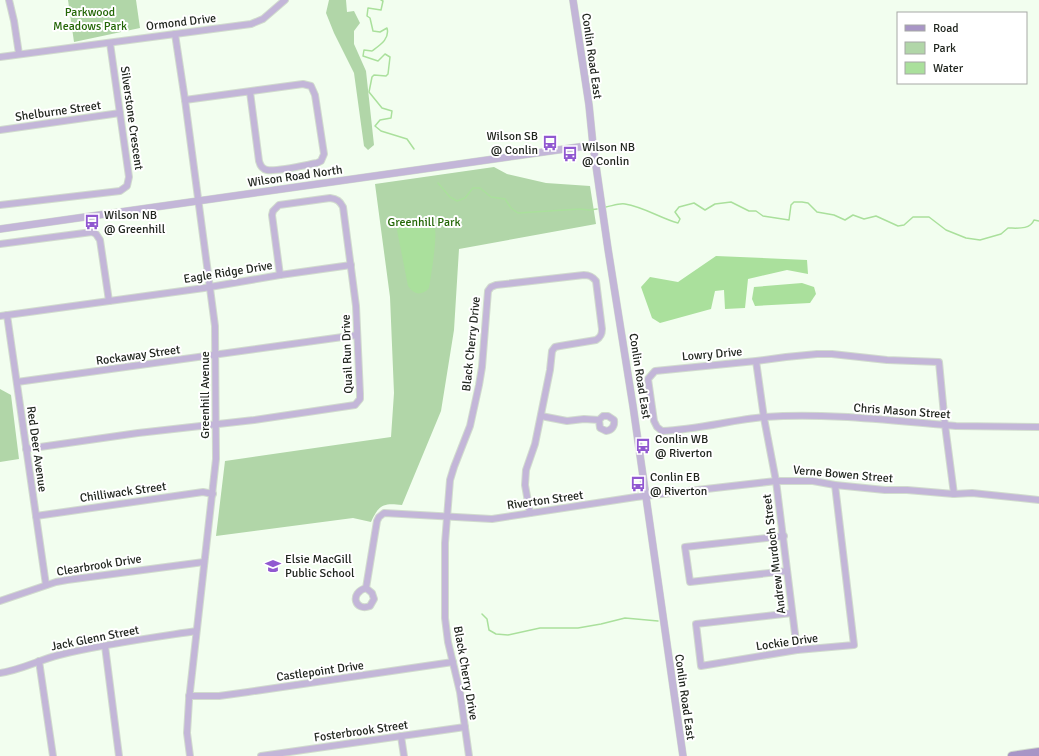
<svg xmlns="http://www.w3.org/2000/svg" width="1039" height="756" viewBox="0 0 1039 756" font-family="Signika,sans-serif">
<rect width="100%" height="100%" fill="#f2feef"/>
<g fill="#b1d6a8">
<path d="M68 0H136L140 28 74 42Z"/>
<path d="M329 0H346L347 12 354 11 360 23 354 31V44L366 71 374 145 368 150 364 146 354 73 334 33 326 13Z"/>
<path d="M494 167 507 174 546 183 590 186 596 224 459 249 454 330 441 411 402 505C384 503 379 504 371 522L353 518 216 536 225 461 391 437 394 393 390 297 375 184Z"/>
<path d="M0 389 11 395 19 459 0 462Z"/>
</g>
<g fill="#aae09c">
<path d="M421 217C427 220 433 223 435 229 437 239 431 276 429 288 422 296 414 295 408 286L397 230C400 219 411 218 421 217Z"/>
<path d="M716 256 807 260 808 274 787 270 748 279 745 308 725 309 724 290 715 291 711 309 660 323 652 318 641 287 650 277 678 282Z"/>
<path d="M802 283 814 287 816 294 810 303 755 306 752 299 754 287Z"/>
</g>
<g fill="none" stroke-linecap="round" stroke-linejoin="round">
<g stroke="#aae09c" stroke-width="1.5">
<path d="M381 0 383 1 381 10 368 8 367 16 370 18 373 31 380 32 387 28C390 39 380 45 372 51L364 50 363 56 378 61 385 54 390 57 388 74 386 76 374 75 372 77 369 92 382 108 392 111 391 118 380 120 375 126 381 131 407 139 414 149"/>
<path d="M438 183 450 197 457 201 465 198 473 188H480L491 197 505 199 511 208 518 213 580 209 589 210 597 209"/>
<path d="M606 207C612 206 619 203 625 204 644 207 660 218 678 223L680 219 675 212 679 207 694 203 705 210 715 204 731 202 749 211H756L763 216 789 220 791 205 794 202H802L808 203 817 212 834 215 845 220 853 215 864 219 876 216 898 226 904 225 913 217H929L946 230 966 238 980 240 1001 234 1008 228C1017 228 1030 230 1034 220L1039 221"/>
<path d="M482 614 487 619 489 630 496 634 508 635 540 628H578L601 624 625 618 658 621"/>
</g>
<defs>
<g id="minor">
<path d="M9 0 14 21 19 54"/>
<path d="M175 34 185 100 215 326 216 459 189 700 187 733 190 756"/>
<path d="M0 57 251 24 263 19 285 0"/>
<path d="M185 100 303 84 311 86 315 95 324 154 321 161 317 163C306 165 276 172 267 170 262 169 260 165 259 161L250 92"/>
<path d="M0 130 120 113"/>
<path d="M0 205 120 191 127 186 129 177 110 43"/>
<path d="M0 244 92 232 96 234 100 240 109 301"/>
<path d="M7 315 46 585"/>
<path d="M0 316 204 288 280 275 351 265"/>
<path d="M756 361 764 418 776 481 797 650"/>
<path d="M17 382 357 335"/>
<path d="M541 416 567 421 584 419 599 420 600 428 606 431C612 430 615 426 614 420L608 416H603L599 420"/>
<path d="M26 449 138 433 254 420 355 405 360 399V394L356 306 343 207C340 201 337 199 330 198L279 205 273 211 272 215 280 275"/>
<path d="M954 494 945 425 939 362 887 360 832 354H817L786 357 756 361 655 371 648 379 654 421 657 427 662 431C697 430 731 420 765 417 825 413 885 420 945 425L956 426 1039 427"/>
<path d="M36 516 203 492 213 494"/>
<path d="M784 536 685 547 690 582 787 571"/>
<path d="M366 588 372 593 374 599 370 606C355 612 349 593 366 588L377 521 379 517 384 513 492 519 636 497 776 481H813L835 485 885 490H907L954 494 972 493 1039 500"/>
<path d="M0 601 56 582 67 580 204 562"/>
<path d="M792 613 696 624 701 666 797 650 854 645 835 485"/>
<path d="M105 646 119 756"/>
<path d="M39 661 53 756"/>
<path d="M0 673C21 670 39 660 59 655 104 644 150 638 196 631"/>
<path d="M189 696H219L248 692 453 662"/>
<path d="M401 736 404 756"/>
<path d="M261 756 465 727"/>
<path d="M469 756 460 692 448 642 445 618V543L450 480 454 467 470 426 479 385 482 367 488 291 491 287 496 285 584 275C589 275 592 276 596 281L602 329C602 334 601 337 596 340L560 346 555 347 552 351 550 370 535 444 526 470 525 485 530 513"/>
</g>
<g id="tertiary">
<path d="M573 0 589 105 593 145 608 249 633 406 683 756"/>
<path d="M0 229 593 145"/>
</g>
<path id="secondary" d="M1012 756 1039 752"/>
</defs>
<use href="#minor" stroke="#d1dbce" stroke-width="8"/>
<use href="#tertiary" stroke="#d1dbce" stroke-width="8"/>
<use href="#secondary" stroke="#d1dbce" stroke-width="10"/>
<use href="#minor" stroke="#c3b6d8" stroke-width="6"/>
<use href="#tertiary" stroke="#c3b6d8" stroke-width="7"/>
<use href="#secondary" stroke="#a895c6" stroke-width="8"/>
</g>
<defs>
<symbol id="bus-bare" viewBox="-9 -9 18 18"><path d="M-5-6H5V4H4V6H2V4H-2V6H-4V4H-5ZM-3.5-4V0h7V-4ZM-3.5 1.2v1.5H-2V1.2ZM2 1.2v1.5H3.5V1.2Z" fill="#9058d0" stroke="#fff" stroke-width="2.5" paint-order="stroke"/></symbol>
<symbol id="school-bare" viewBox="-9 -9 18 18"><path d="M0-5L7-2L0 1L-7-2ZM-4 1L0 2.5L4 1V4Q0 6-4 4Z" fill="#9058d0" stroke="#fff" stroke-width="2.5" paint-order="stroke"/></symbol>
</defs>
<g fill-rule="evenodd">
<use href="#bus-bare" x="539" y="132" width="22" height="22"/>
<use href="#bus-bare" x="559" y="143" width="22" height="22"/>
<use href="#bus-bare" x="81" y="211" width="22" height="22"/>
<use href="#bus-bare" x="632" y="435" width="22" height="22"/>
<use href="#bus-bare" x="627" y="473" width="22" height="22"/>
<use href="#school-bare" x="262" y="555" width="22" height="22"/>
</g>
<g text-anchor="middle" stroke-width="4" stroke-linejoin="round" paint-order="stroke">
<g font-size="12" fill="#236606" stroke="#fff">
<text x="90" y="16">Parkwood<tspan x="90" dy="14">Meadows Park</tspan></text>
<text x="424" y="226">Greenhill Park</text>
</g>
<g font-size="12" fill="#21261f" stroke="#fff">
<text transform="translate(181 22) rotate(-7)" y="4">Ormond Drive</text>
<text transform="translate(592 56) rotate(82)" y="4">Conlin Road East</text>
<text transform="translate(58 111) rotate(-8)" y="4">Shelburne Street</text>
<text transform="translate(132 118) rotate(82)" y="4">Silverstone Crescent</text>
<text transform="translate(295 176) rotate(-8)" y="4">Wilson Road North</text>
<text transform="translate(228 272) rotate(-9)" y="4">Eagle Ridge Drive</text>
<text transform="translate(471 344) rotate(-84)" y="4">Black Cherry Drive</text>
<text transform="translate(347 354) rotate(-92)" y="4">Quail Run Drive</text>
<text transform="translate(712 354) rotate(-5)" y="4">Lowry Drive</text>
<text transform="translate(138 355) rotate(-8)" y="4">Rockaway Street</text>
<text transform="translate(640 376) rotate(81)" y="4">Conlin Road East</text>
<text transform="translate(205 395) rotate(-90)" y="4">Greenhill Avenue</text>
<text transform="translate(902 411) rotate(4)" y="4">Chris Mason Street</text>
<text transform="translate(37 449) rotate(82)" y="4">Red Deer Avenue</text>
<text transform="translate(843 474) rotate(5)" y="4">Verne Bowen Street</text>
<text transform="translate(123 492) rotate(-8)" y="4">Chilliwack Street</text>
<text transform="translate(545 500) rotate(-8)" y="4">Riverton Street</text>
<text transform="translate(774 554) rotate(-97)" y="4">Andrew Murdoch Street</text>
<text transform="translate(99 565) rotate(-9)" y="4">Clearbrook Drive</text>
<text transform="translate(95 638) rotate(-11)" y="4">Jack Glenn Street</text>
<text transform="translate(787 642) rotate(-8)" y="4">Lockie Drive</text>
<text transform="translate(320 671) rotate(-8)" y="4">Castlepoint Drive</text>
<text transform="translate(466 673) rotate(80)" y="4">Black Cherry Drive</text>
<text transform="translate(685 697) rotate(82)" y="4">Conlin Road East</text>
<text transform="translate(361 731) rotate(-8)" y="4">Fosterbrook Street</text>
</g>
<g font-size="12" fill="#21261f" stroke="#fff" text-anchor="start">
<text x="538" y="140" text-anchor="end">Wilson SB<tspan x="538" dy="14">@ Conlin</tspan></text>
<text x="582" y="151">Wilson NB<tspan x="582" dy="14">@ Conlin</tspan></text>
<text x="104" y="219">Wilson NB<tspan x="104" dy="14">@ Greenhill</tspan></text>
<text x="655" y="443">Conlin WB<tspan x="655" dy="14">@ Riverton</tspan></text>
<text x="650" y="481">Conlin EB<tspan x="650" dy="14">@ Riverton</tspan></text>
<text x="285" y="563">Elsie MacGill<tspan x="285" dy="14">Public School</tspan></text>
</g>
</g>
<rect x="897" y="12" width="130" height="72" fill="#ffffff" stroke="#a6a8a5"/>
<rect x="905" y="25" width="20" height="6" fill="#a895c6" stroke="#a6a8a5"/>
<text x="933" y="32" font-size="12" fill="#21261f">Road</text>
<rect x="905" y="42" width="20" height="12" fill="#b1d6a8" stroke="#a6a8a5"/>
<text x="933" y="52" font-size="12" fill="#21261f">Park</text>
<rect x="905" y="62" width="20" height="12" fill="#aae09c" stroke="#a6a8a5"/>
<text x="933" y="72" font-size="12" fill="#21261f">Water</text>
</svg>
